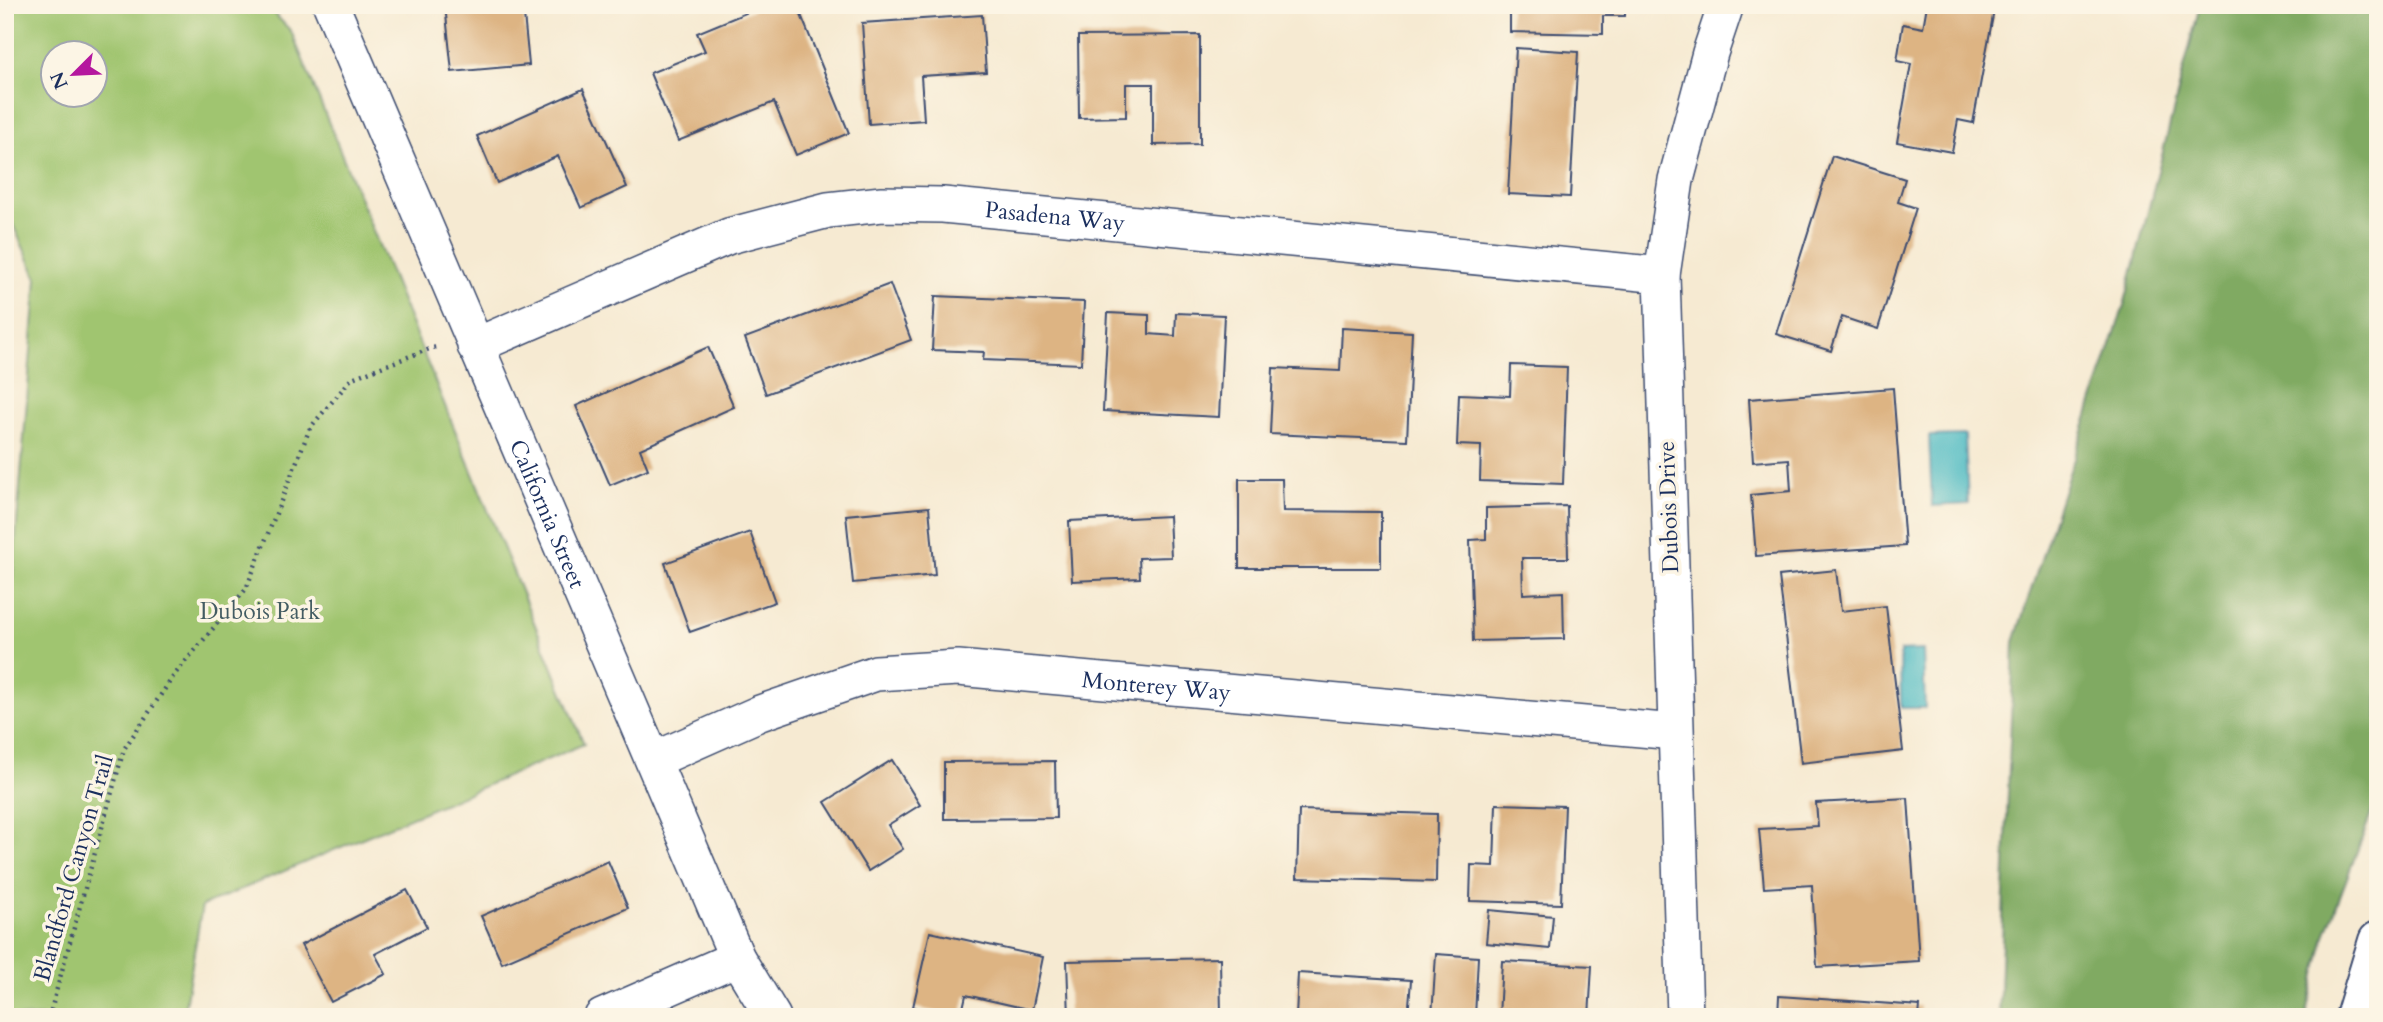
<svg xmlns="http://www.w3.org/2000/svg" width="2383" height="1022" viewBox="0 0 2383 1022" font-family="Cardo,serif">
<rect width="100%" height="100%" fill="#fcf5e5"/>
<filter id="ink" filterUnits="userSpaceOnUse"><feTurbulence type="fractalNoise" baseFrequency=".0143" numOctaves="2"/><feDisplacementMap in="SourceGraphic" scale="14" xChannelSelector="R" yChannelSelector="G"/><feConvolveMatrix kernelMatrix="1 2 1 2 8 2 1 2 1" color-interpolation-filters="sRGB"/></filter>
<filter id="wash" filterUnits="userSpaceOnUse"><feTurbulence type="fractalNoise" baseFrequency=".00686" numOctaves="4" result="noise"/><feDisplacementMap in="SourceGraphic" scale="28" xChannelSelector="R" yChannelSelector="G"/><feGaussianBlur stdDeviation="1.57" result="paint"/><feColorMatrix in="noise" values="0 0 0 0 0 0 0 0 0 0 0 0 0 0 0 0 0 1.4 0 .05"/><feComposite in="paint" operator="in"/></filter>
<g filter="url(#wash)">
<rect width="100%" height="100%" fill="#f6ead2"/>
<path fill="#a0c570" stroke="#5e7a67" stroke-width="2" fill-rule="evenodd" d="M5 5H266L291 31 584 744 202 906 183 1017H5V670L37 278 5 207ZM52 52H94V94H52Z"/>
<path fill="#80aa62" stroke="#4e6c60" stroke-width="2" d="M2200 5H2378V796L2325 936 2306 1017H1999L2014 642 2125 302Z"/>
<g fill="#4ab9c2" stroke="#327490" stroke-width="2">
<path d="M1965 435 1968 504 1932 506 1929 436Z"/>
<path d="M1923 650 1925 708H1901L1900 651Z"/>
</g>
<g id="blocks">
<g fill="#ddb483">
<path d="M445 5H523L529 65 452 72Z"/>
<path d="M765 5H797L849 133 796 155 774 102 678 141 650 73 705 51 697 33Z"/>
<path d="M1510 5H1625V16H1603V34L1510 32Z"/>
<path d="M1927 5H1995L1973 123 1958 120 1952 152 1897 142 1911 64 1897 61 1903 24 1923 28Z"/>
<path d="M982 15 986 72 921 76 924 120 869 124 862 23Z"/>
<path d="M1200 35V144L1153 145V84H1126V117L1079 118 1078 36Z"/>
<path d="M1516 48 1578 52 1570 197 1508 194Z"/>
<path d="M583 89 627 187 581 208 558 156 497 183 477 136Z"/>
<path d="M1832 156 1905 179 1898 202 1916 208 1878 329 1842 317 1831 351 1776 334Z"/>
<path d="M890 284 911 340 766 394 745 338Z"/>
<path d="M935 296 1084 302 1081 364 983 360 984 352 932 350Z"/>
<path d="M1108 313 1149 315V334L1175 336 1176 313 1224 315 1219 417 1103 411Z"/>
<path d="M1342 328 1412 332 1407 440 1270 434 1273 368 1340 371Z"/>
<path d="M708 347 734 407 640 449 648 469 610 485 576 406Z"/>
<path d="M1511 365 1567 367 1563 484 1480 481 1481 446 1457 445 1459 394 1510 396Z"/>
<path d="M1893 388 1905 546 1756 556 1751 495 1791 491 1789 459 1753 462 1749 399Z"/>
<path d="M1239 479H1282L1283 511 1381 512V568H1239Z"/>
<path d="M1567 506 1568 558H1522L1523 594 1563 592 1564 639 1473 641 1470 540 1486 539V508Z"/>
<path d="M929 507 935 575 853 583 846 515Z"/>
<path d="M1169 516 1171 557 1139 558 1140 578 1072 581 1069 521Z"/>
<path d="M750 532 775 602 690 632 665 563Z"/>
<path d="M1836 570 1841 611 1886 606 1903 751 1801 763 1779 576Z"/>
<path d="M892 760 920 805 888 825 903 849 868 871 825 802Z"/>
<path d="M1055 761 1056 818 944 819V762Z"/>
<path d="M1908 798 1919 961 1817 967 1812 885 1764 888 1759 829 1818 826 1816 803Z"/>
<path d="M1496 804 1565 806 1561 904 1470 901 1471 865 1494 866Z"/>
<path d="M1299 810 1437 814 1436 882 1297 878Z"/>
<path d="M608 861 628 908 502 963 481 916Z"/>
<path d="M407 890 427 927 375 954 386 974 331 1002 301 945Z"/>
<path d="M1489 910 1553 916 1550 949 1486 943Z"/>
<path d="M930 932 1043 957 1032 1010 966 995 961 1017 913 1007Z"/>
<path d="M1436 954 1478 957 1475 1017H1432Z"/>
<path d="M1220 958 1221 1017H1069L1067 961Z"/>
<path d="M1502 961 1592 966 1589 1017H1499Z"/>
<path d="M1298 973 1411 980 1408 1017H1296Z"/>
<path d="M1779 996 1920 1006 1919 1017H1778Z"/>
</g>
</g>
</g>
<g filter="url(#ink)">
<use href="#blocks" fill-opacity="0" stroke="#3c4b6f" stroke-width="2"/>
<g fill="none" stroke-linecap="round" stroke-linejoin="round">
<defs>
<g id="street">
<path id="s1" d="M331 5 737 958 773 1017"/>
<path id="s2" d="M475 346 729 236 828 210 882 204 943 205 1662 275"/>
<path id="s3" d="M654 760 760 713 876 673 958 668 1675 732"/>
<path d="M602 1017 737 958"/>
<path d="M1685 1017 1662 275 1676 180 1710 53 1726 5"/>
</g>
<path id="secondary" d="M2355 1017 2378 941"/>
</defs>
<use href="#street" stroke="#3c4b6f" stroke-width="38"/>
<use href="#secondary" stroke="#3c4b6f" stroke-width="42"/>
<path stroke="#3c4b6f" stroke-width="4.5" stroke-dasharray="2 5" stroke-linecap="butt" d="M49 1017 124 749 175 674 246 589 310 428 352 378 432 348 439 347"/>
<use href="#street" stroke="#fff" stroke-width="35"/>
<use href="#secondary" stroke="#fff" stroke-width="38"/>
</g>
</g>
<g text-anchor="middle" stroke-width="7" stroke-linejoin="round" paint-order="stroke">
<g font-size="23" fill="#1b2f5e" stroke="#fcf5e5">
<text dy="8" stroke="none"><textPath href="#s2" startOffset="607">Pasadena Way</textPath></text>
<text transform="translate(1668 507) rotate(-92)" y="8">Dubois Drive</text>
<text dy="8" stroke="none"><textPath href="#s1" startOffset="553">California Street</textPath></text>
<text dy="8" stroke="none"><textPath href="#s3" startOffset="520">Monterey Way</textPath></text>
<text transform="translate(73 868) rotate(-74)" y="8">Blandford Canyon Trail</text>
</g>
<g font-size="23" fill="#435c63" stroke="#fcf5e5">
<text x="260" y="619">Dubois Park</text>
</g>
</g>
<rect width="2383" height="1022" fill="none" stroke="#fcf5e5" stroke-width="28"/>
<g transform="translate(74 74) rotate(246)"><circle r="33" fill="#fcf5e5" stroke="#a2a6af" stroke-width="2"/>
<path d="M0-5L12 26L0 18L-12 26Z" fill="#b5179e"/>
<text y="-10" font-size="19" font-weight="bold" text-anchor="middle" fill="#1b2f5e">N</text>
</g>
</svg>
